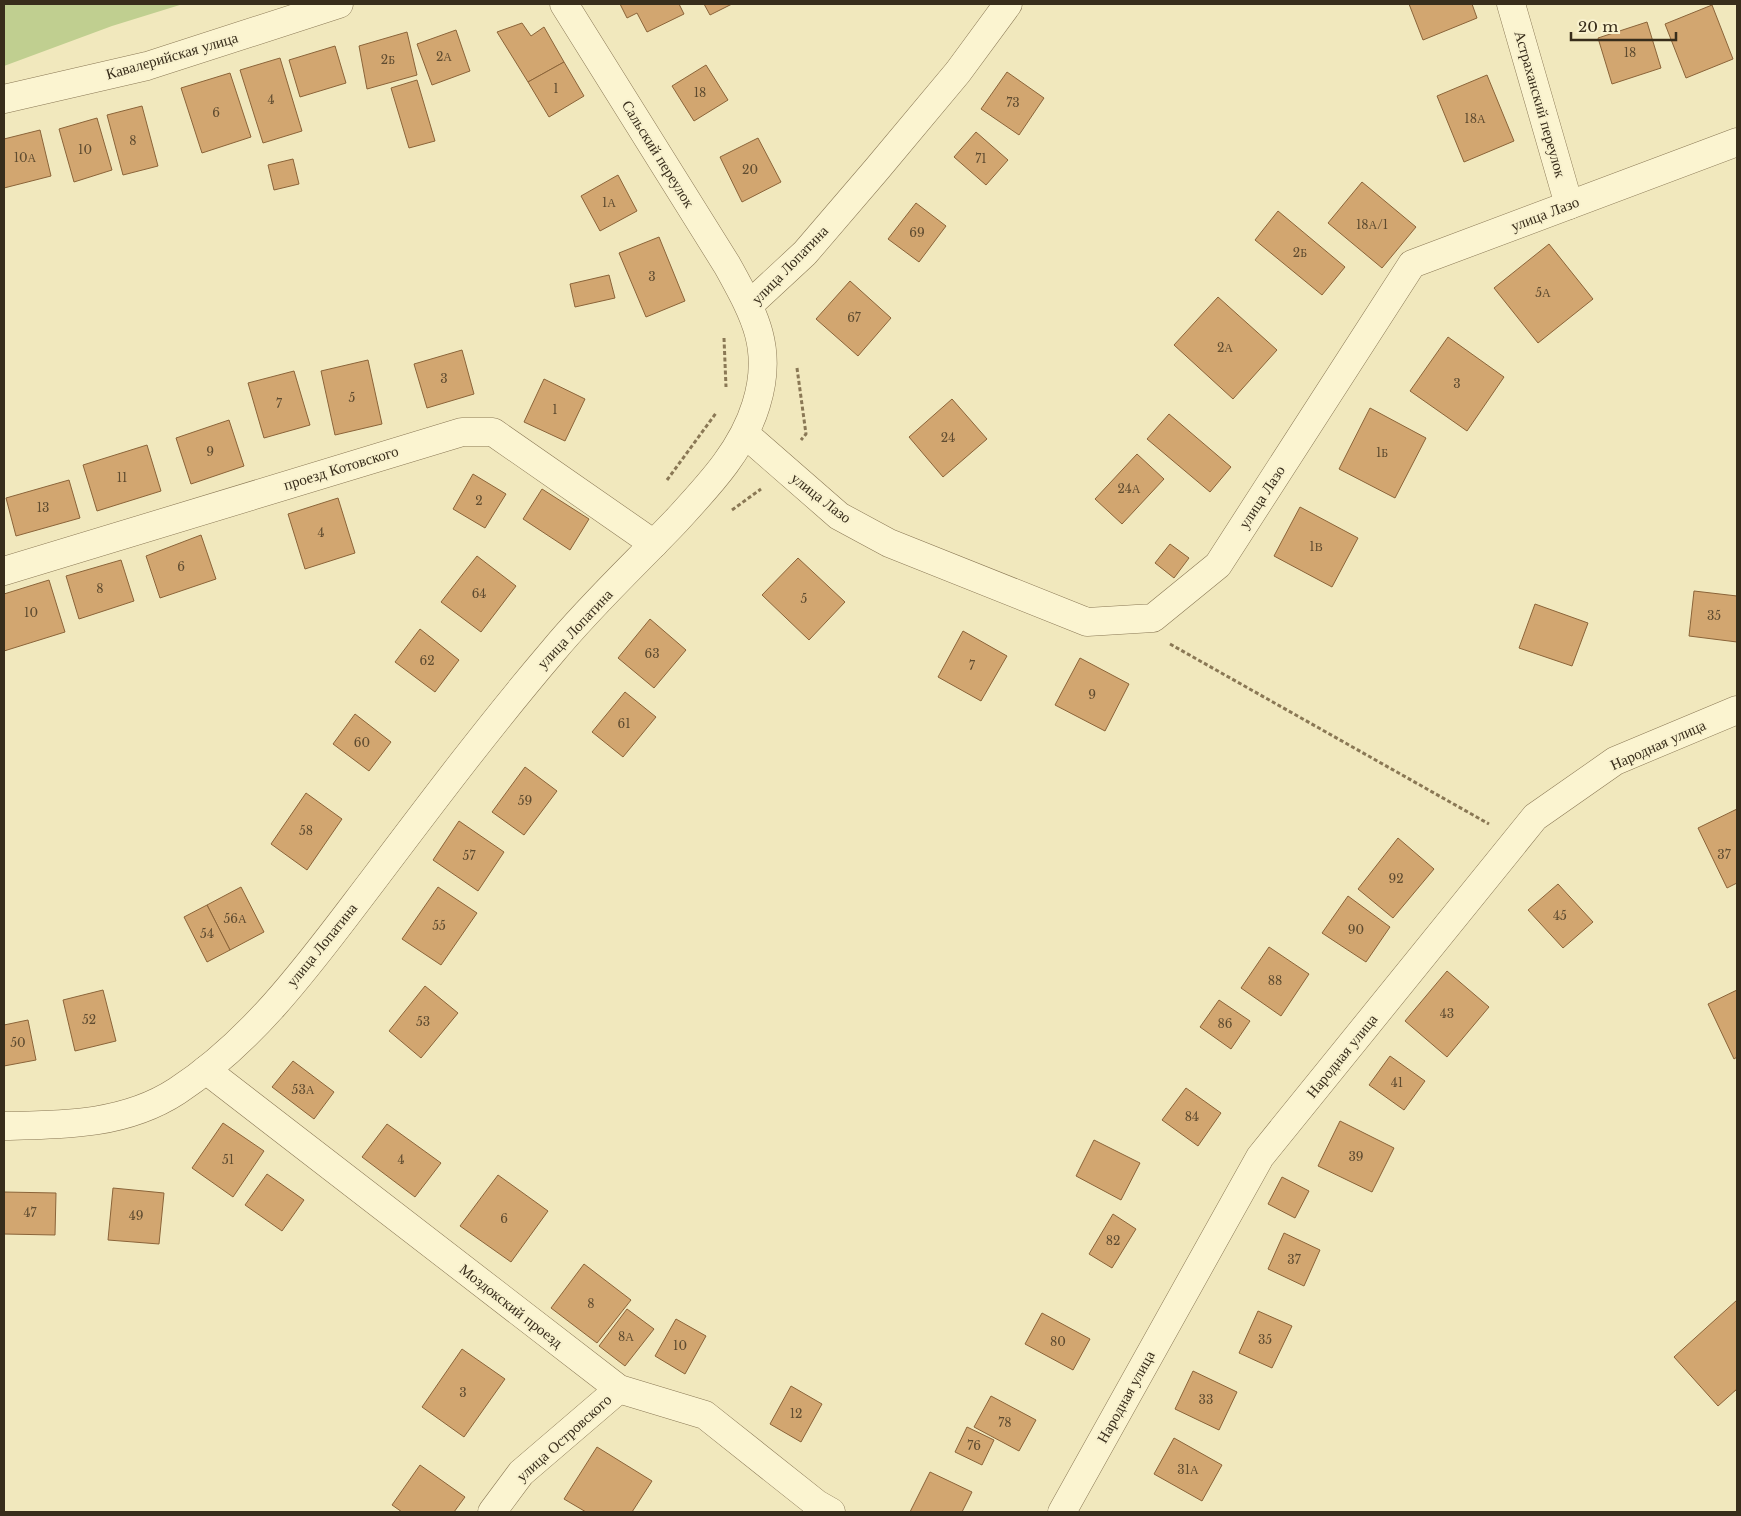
<svg xmlns="http://www.w3.org/2000/svg" width="1741" height="1516" viewBox="0 0 1741 1516" font-family="'Libre Baskerville',serif">
<rect width="100%" height="100%" fill="#f1e8bd"/>
<path fill="#c0cf90" d="M4 4H183L112 26 4 66Z"/>
<g fill="#d2a670" stroke="#8b6439">
<path d="M620 4H679L684 14 647 32 637 13 627 18Z"/>
<path d="M704 4H732L710 15Z"/>
<path d="M1409 4H1472L1477 18 1423 40Z"/>
<path d="M1712 5 1733 59 1686 78 1665 24Z"/>
<path d="M1647 22 1661 68 1612 84 1598 38Z"/>
<path d="M522 23 531 36 544 27 564 62 528 82 497 32Z"/>
<path d="M456 30 470 71 432 85 417 44Z"/>
<path d="M407 32 417 75 367 89 359 46Z"/>
<path d="M335 46 346 83 300 97 289 60Z"/>
<path d="M280 58 302 131 263 143 240 70Z"/>
<path d="M564 62 584 96 549 117 528 82Z"/>
<path d="M706 65 728 100 694 121 672 86Z"/>
<path d="M1007 72 1044 98 1019 135 981 109Z"/>
<path d="M230 73 251 137 202 153 181 88Z"/>
<path d="M1487 75 1514 141 1464 162 1437 96Z"/>
<path d="M417 80 435 141 409 148 391 88Z"/>
<path d="M142 106 158 166 123 175 107 115Z"/>
<path d="M97 118 112 170 74 182 59 129Z"/>
<path d="M40 130 51 176 4 188V139Z"/>
<path d="M976 132 1008 160 986 185 954 157Z"/>
<path d="M758 138 781 182 742 202 720 157Z"/>
<path d="M293 159 299 184 274 190 268 165Z"/>
<path d="M618 175 637 211 600 231 581 196Z"/>
<path d="M1362 182 1416 227 1382 268 1328 223Z"/>
<path d="M916 203 946 226 919 262 888 239Z"/>
<path d="M1278 211 1345 267 1322 295 1255 240Z"/>
<path d="M659 237 685 301 646 317 619 253Z"/>
<path d="M1549 244 1593 299 1538 343 1494 288Z"/>
<path d="M609 275 615 298 575 307 570 284Z"/>
<path d="M850 281 891 318 858 356 816 319Z"/>
<path d="M1218 297 1277 350 1233 399 1174 345Z"/>
<path d="M1448 337 1504 377 1467 431 1410 391Z"/>
<path d="M462 350 474 394 427 408 414 364Z"/>
<path d="M368 360 382 424 335 435 321 371Z"/>
<path d="M294 371 310 425 264 438 248 383Z"/>
<path d="M544 379 585 399 565 441 524 422Z"/>
<path d="M952 399 987 439 943 477 909 437Z"/>
<path d="M1370 408 1426 438 1395 498 1339 469Z"/>
<path d="M1169 414 1231 467 1210 492 1147 439Z"/>
<path d="M229 420 244 466 191 484 176 438Z"/>
<path d="M147 445 161 491 97 511 83 465Z"/>
<path d="M1137 454 1164 479 1122 524 1095 499Z"/>
<path d="M473 474 506 494 485 528 453 509Z"/>
<path d="M69 480 80 518 16 536 6 498Z"/>
<path d="M542 489 589 519 570 550 523 519Z"/>
<path d="M338 498 355 553 305 569 288 514Z"/>
<path d="M1300 507 1358 538 1332 587 1274 556Z"/>
<path d="M201 535 216 579 160 598 146 556Z"/>
<path d="M1170 544 1189 558 1174 578 1155 563Z"/>
<path d="M477 556 516 586 481 632 441 602Z"/>
<path d="M798 558 845 602 809 640 762 595Z"/>
<path d="M121 560 134 601 79 619 66 576Z"/>
<path d="M49 580 65 632 4 651V594Z"/>
<path d="M1694 591 1737 596V642L1689 636Z"/>
<path d="M1535 604 1588 623 1572 666 1519 648Z"/>
<path d="M650 619 686 650 654 688 618 658Z"/>
<path d="M420 629 459 660 435 692 395 662Z"/>
<path d="M963 631 1007 656 981 701 938 677Z"/>
<path d="M1080 658 1129 684 1105 731 1055 705Z"/>
<path d="M625 692 656 717 623 757 592 732Z"/>
<path d="M355 714 391 742 369 771 333 744Z"/>
<path d="M525 767 557 791 524 835 492 812Z"/>
<path d="M306 793 342 819 307 870 271 844Z"/>
<path d="M1737 809V883L1727 888 1698 828Z"/>
<path d="M459 821 504 852 478 891 433 860Z"/>
<path d="M1398 838 1434 869 1393 918 1358 889Z"/>
<path d="M1558 884 1593 922 1563 948 1528 910Z"/>
<path d="M241 887 264 932 230 950 207 905Z"/>
<path d="M438 887 477 913 441 965 402 939Z"/>
<path d="M1348 896 1390 927 1366 962 1322 933Z"/>
<path d="M207 905 230 950 207 962 184 917Z"/>
<path d="M1269 947 1309 974 1281 1016 1241 988Z"/>
<path d="M1447 971 1489 1007 1447 1057 1405 1021Z"/>
<path d="M425 986 458 1013 421 1058 389 1031Z"/>
<path d="M103 990 116 1041 75 1051 63 1000Z"/>
<path d="M1737 990V1057L1734 1059 1708 1004Z"/>
<path d="M1219 1000 1250 1021 1231 1049 1200 1027Z"/>
<path d="M28 1020 36 1060 4 1066V1025Z"/>
<path d="M1390 1056 1425 1081 1404 1110 1369 1085Z"/>
<path d="M293 1061 334 1092 314 1119 272 1087Z"/>
<path d="M1186 1088 1221 1113 1198 1146 1162 1120Z"/>
<path d="M1340 1121 1394 1148 1372 1192 1318 1166Z"/>
<path d="M223 1123 264 1151 233 1197 192 1168Z"/>
<path d="M387 1124 441 1163 415 1197 362 1157Z"/>
<path d="M1094 1140 1140 1163 1121 1200 1076 1176Z"/>
<path d="M267 1174 304 1200 282 1231 245 1205Z"/>
<path d="M498 1175 548 1211 511 1262 460 1226Z"/>
<path d="M1282 1177 1309 1191 1295 1218 1268 1204Z"/>
<path d="M113 1188 164 1193 159 1244 108 1240Z"/>
<path d="M4 1192 56 1193 55 1235 4 1234Z"/>
<path d="M1113 1214 1136 1229 1112 1268 1089 1254Z"/>
<path d="M1284 1233 1320 1250 1304 1286 1268 1269Z"/>
<path d="M584 1264 631 1300 597 1343 551 1308Z"/>
<path d="M1737 1300V1389L1718 1406 1674 1357Z"/>
<path d="M627 1309 654 1329 625 1366 599 1346Z"/>
<path d="M1258 1311 1292 1326 1272 1368 1239 1353Z"/>
<path d="M1042 1313 1090 1339 1073 1370 1025 1344Z"/>
<path d="M676 1319 706 1336 685 1374 655 1356Z"/>
<path d="M462 1349 505 1379 464 1437 422 1407Z"/>
<path d="M1193 1371 1237 1392 1219 1430 1175 1409Z"/>
<path d="M791 1386 822 1404 801 1442 770 1424Z"/>
<path d="M991 1396 1036 1420 1019 1451 974 1427Z"/>
<path d="M967 1427 994 1440 982 1465 955 1452Z"/>
<path d="M1174 1438 1222 1465 1202 1501 1154 1474Z"/>
<path d="M597 1447 652 1481 632 1512H586L564 1499Z"/>
<path d="M420 1465 465 1497 454 1512H402L392 1505Z"/>
<path d="M930 1472 972 1492 962 1512H910Z"/>
</g>
<g fill="none" stroke-linecap="round" stroke-linejoin="round">
<defs>
<g id="minor">
<path d="M1511 4 1569 205"/>
<path d="M4 99 147 66 339 4"/>
<path d="M749 305 805 253 877 169 958 72 1008 4"/>
<path d="M745 434 839 516 889 543 1087 622 1153 618 1218 565 1412 264 1737 142"/>
<path d="M4 571 462 432H493L654 544"/>
<path d="M206 1070 619 1389 705 1415 817 1504 831 1512"/>
<path d="M4 1126C63 1125 125 1125 177 1091 258 1038 316 955 374 879 432 802 490 725 553 651 590 606 636 563 676 521 708 486 742 451 756 405 774 348 754 314 727 265L564 4"/>
<path d="M492 1512 521 1473 619 1389"/>
<path d="M1062 1512 1260 1157 1535 817 1615 761 1737 710"/>
</g>
</defs>
<use href="#minor" stroke="#8a7855" stroke-width="29"/>
<g stroke="#8a7855" stroke-width="3" stroke-dasharray="4 2.5" stroke-linecap="butt">
<path d="M724 338 726 387"/>
<path d="M797 368 806 434 801 440"/>
<path d="M667 480 716 413"/>
<path d="M732 510 761 489"/>
<path d="M1170 644 1489 824"/>
</g>
<use href="#minor" stroke="#fbf4d0" stroke-width="28"/>
</g>
<g text-anchor="middle" stroke-width="4" stroke-linejoin="round" paint-order="stroke">
<g font-size="12" fill="#5e4b30">
<text x="1630" y="57">18</text>
<text x="444" y="61">2А</text>
<text x="388" y="64">2Б</text>
<text x="556" y="93">1</text>
<text x="700" y="97">18</text>
<text x="271" y="104">4</text>
<text x="1013" y="107">73</text>
<text x="216" y="117">6</text>
<text x="1475" y="123">18А</text>
<text x="133" y="145">8</text>
<text x="85" y="154">10</text>
<text x="25" y="162">10А</text>
<text x="981" y="163">71</text>
<text x="750" y="174">20</text>
<text x="609" y="207">1А</text>
<text x="1372" y="229">18А/1</text>
<text x="917" y="237">69</text>
<text x="1300" y="257">2Б</text>
<text x="652" y="281">3</text>
<text x="1543" y="297">5А</text>
<text x="854" y="322">67</text>
<text x="1225" y="352">2А</text>
<text x="444" y="383">3</text>
<text x="1457" y="388">3</text>
<text x="352" y="402">5</text>
<text x="279" y="408">7</text>
<text x="555" y="414">1</text>
<text x="948" y="442">24</text>
<text x="210" y="456">9</text>
<text x="1382" y="457">1Б</text>
<text x="122" y="482">11</text>
<text x="1129" y="493">24А</text>
<text x="479" y="505">2</text>
<text x="43" y="512">13</text>
<text x="321" y="537">4</text>
<text x="1316" y="551">1В</text>
<text x="181" y="571">6</text>
<text x="100" y="593">8</text>
<text x="479" y="598">64</text>
<text x="804" y="603">5</text>
<text x="31" y="617">10</text>
<text x="1714" y="620">35</text>
<text x="652" y="658">63</text>
<text x="427" y="665">62</text>
<text x="972" y="670">7</text>
<text x="1092" y="699">9</text>
<text x="624" y="728">61</text>
<text x="362" y="747">60</text>
<text x="525" y="805">59</text>
<text x="306" y="835">58</text>
<text x="1724" y="859">37</text>
<text x="469" y="860">57</text>
<text x="1396" y="883">92</text>
<text x="1560" y="920">45</text>
<text x="235" y="923">56А</text>
<text x="439" y="930">55</text>
<text x="1356" y="934">90</text>
<text x="207" y="938">54</text>
<text x="1275" y="985">88</text>
<text x="1447" y="1018">43</text>
<text x="89" y="1024">52</text>
<text x="423" y="1026">53</text>
<text x="1225" y="1028">86</text>
<text x="18" y="1047">50</text>
<text x="1397" y="1087">41</text>
<text x="303" y="1094">53А</text>
<text x="1192" y="1121">84</text>
<text x="1356" y="1161">39</text>
<text x="228" y="1164">51</text>
<text x="401" y="1164">4</text>
<text x="30" y="1217">47</text>
<text x="136" y="1220">49</text>
<text x="504" y="1223">6</text>
<text x="1113" y="1245">82</text>
<text x="1294" y="1264">37</text>
<text x="591" y="1308">8</text>
<text x="626" y="1341">8А</text>
<text x="1265" y="1344">35</text>
<text x="1058" y="1346">80</text>
<text x="680" y="1350">10</text>
<text x="463" y="1397">3</text>
<text x="1206" y="1404">33</text>
<text x="796" y="1418">12</text>
<text x="1005" y="1427">78</text>
<text x="974" y="1450">76</text>
<text x="1188" y="1474">31А</text>
</g>
<g font-size="15" fill="#382d1b" stroke="#f8f1cd">
<text transform="translate(172 56) rotate(-16)" y="5">Кавалерийская улица</text>
<text transform="translate(1540 104) rotate(74)" y="5">Астраханский переулок</text>
<text transform="translate(658 154) rotate(58)" y="5">Сальский переулок</text>
<text transform="translate(1545 214) rotate(-21)" y="5">улица Лазо</text>
<text transform="translate(790 265) rotate(-46)" y="5">улица Лопатина</text>
<text transform="translate(341 468) rotate(-17)" y="5">проезд Котовского</text>
<text transform="translate(1262 497) rotate(-57)" y="5">улица Лазо</text>
<text transform="translate(821 498) rotate(38)" y="5">улица Лазо</text>
<text transform="translate(575 629) rotate(-47)" y="5">улица Лопатина</text>
<text transform="translate(1658 745) rotate(-24)" y="5">Народная улица</text>
<text transform="translate(322 945) rotate(-51)" y="5">улица Лопатина</text>
<text transform="translate(1342 1056) rotate(-51)" y="5">Народная улица</text>
<text transform="translate(511 1306) rotate(38)" y="5">Моздокский проезд</text>
<text transform="translate(1126 1397) rotate(-61)" y="5">Народная улица</text>
<text transform="translate(564 1438) rotate(-42)" y="5">улица Островского</text>
</g>
</g>
<rect width="1741" height="1516" fill="none" stroke="#382d1b" stroke-width="10"/>
<path d="M1571 32v8h105v-8" fill="none" stroke="#382d1b" stroke-width="2.5"/>
<text x="1578" y="32" font-size="15" fill="#382d1b" stroke="#f8f1cd" stroke-width="4" paint-order="stroke">20 m</text>
</svg>
